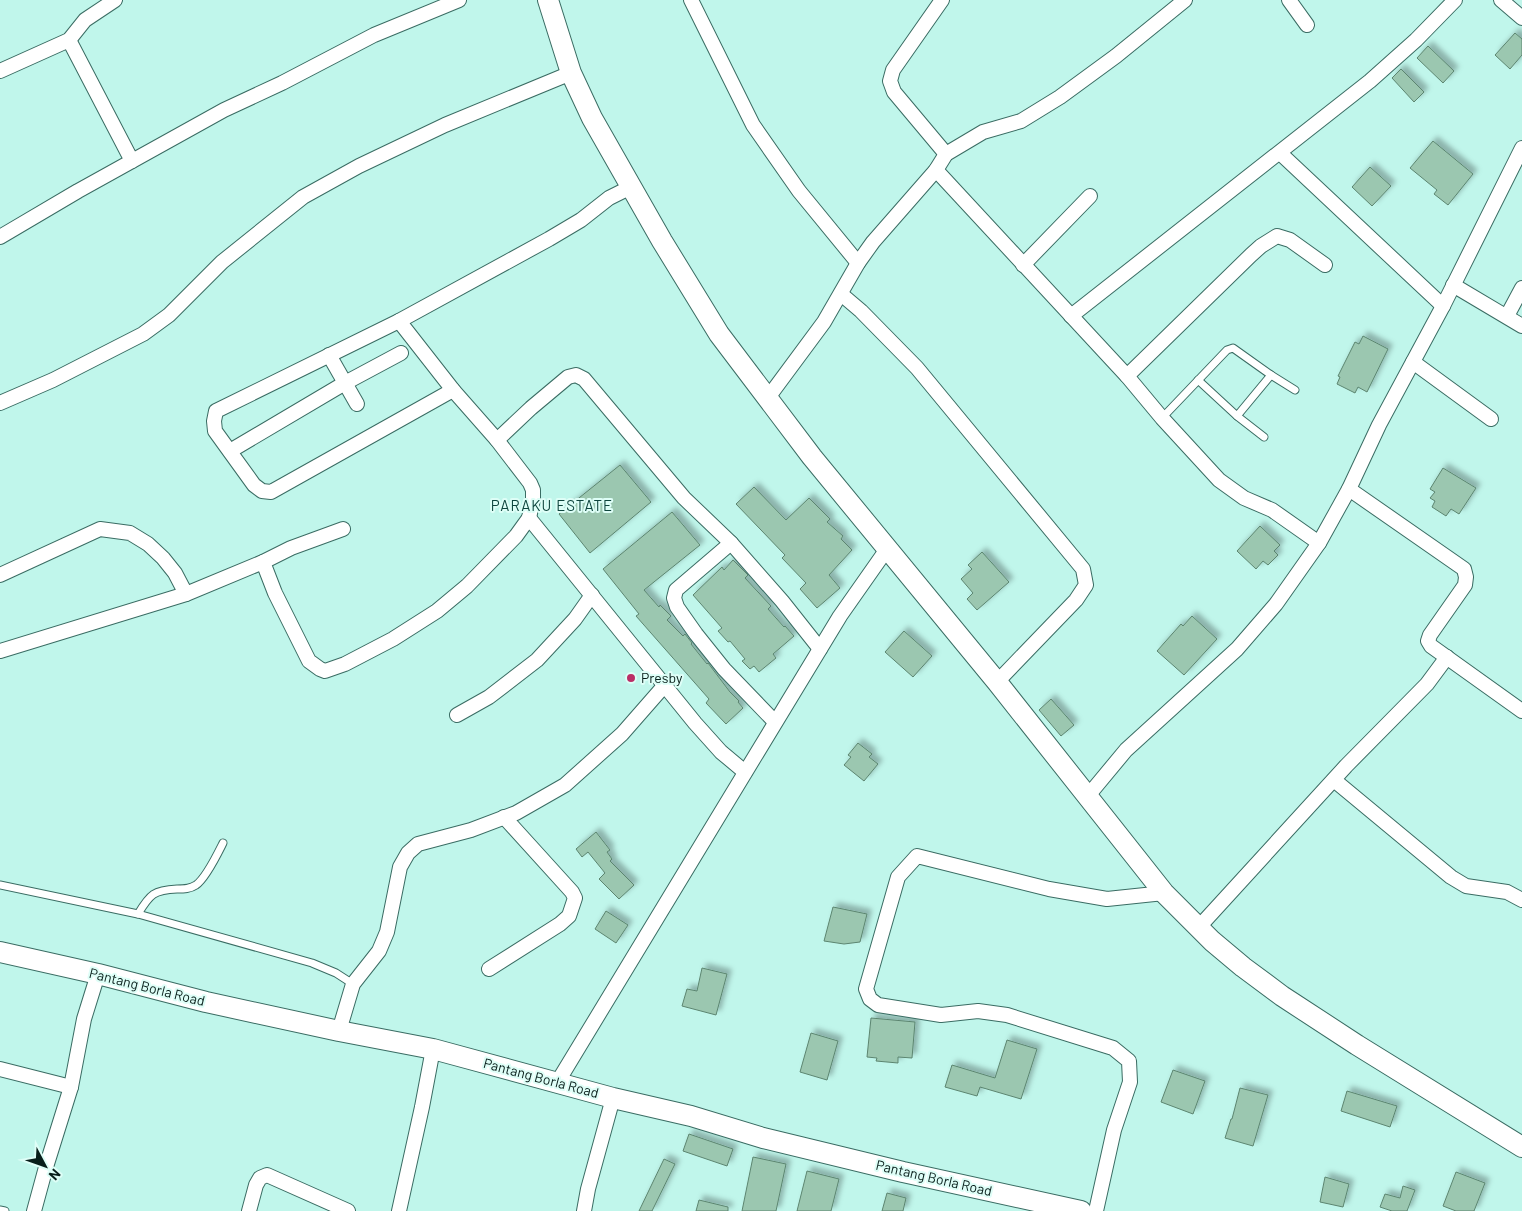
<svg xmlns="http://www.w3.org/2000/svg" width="1522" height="1211" viewBox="0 0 1522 1211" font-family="Barlow,sans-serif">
<defs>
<filter id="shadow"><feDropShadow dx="4.5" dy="-4.5" stdDeviation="2.5" flood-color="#0004"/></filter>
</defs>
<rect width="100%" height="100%" fill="#c0f6eb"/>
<g fill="#9bc7b0" stroke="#5c8570" filter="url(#shadow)">
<path d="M1515 33 1522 39V55L1510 69 1495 55Z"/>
<path d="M1428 46 1454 71 1443 83 1417 58Z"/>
<path d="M1401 69 1424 92 1414 102 1392 78Z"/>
<path d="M1433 141 1473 174 1448 205 1434 194 1437 190 1410 168Z"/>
<path d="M1370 167 1391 186 1372 206 1352 187Z"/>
<path d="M1363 336 1388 349 1367 392 1358 387 1355 393 1337 384 1340 377 1338 376 1355 342 1359 344Z"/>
<path d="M620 465 651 502 590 553 559 514Z"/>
<path d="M1443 468 1476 488 1459 514 1451 509 1446 516 1432 507 1435 501 1430 498 1435 492 1430 489Z"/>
<path d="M754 487 786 520 809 498 830 519 827 522 843 536 841 539 852 550 829 575 840 588 817 608 800 589 806 583 782 558 785 555 736 504Z"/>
<path d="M672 512 700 545 644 590 659 607 660 605 671 616 667 620 683 636 685 634 692 643 691 644 707 664 708 663 730 692 739 701 738 702 743 708 726 724 706 703 709 699 636 616 639 614 603 569Z"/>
<path d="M1260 526 1280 545 1274 551 1278 555 1268 565 1263 561 1256 569 1237 551Z"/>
<path d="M982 552 1009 582 977 610 967 599 973 593 961 579 972 569 968 565Z"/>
<path d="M733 560 748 575 745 578 771 606 768 609 784 627 785 626 794 636 773 654 776 658 759 672 754 666 750 669 742 661 745 659 730 641 728 642 718 631 722 628 693 595 722 567 724 570Z"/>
<path d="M1192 616 1217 639 1184 675 1157 651 1181 624 1183 626Z"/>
<path d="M904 631 932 656 913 677 885 652Z"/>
<path d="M1051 699 1074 725 1061 736 1039 710Z"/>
<path d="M858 743 872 754 869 757 878 764 864 781 844 765 851 757 848 755Z"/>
<path d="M596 832 610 850 607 852 612 859 610 861 634 885 619 899 599 879 605 873 588 852 582 857 576 849Z"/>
<path d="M833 907 867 914 860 942 844 944 824 941Z"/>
<path d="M606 911 628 925 616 943 595 929Z"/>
<path d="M702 968 727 974 716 1015 682 1006 687 989 697 991Z"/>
<path d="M871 1018 915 1022 912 1058 898 1057V1063L876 1061 877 1058 867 1057Z"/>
<path d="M811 1033 838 1041 827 1080 800 1072Z"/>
<path d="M1007 1040 1037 1049 1021 1099 980 1087 977 1096 945 1087 952 1065 995 1078Z"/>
<path d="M1173 1070 1205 1081 1193 1114 1161 1102Z"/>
<path d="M1240 1088 1268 1095 1253 1146 1225 1138 1231 1119H1232Z"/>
<path d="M1347 1091 1397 1106 1390 1127 1341 1111Z"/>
<path d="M689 1134 733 1149 727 1166 683 1151Z"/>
<path d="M753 1157 786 1164 776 1211H742Z"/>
<path d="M664 1159 675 1164 652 1211H639Z"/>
<path d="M807 1171 839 1179 831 1211H797Z"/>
<path d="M1456 1172 1485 1183 1474 1211H1456L1443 1206Z"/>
<path d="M1325 1177 1349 1184 1343 1207 1320 1202Z"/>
<path d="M1403 1186 1415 1190 1407 1211H1392L1380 1207 1385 1194 1400 1198Z"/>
<path d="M887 1193 906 1198 903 1211H882Z"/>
<path d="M699 1200 728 1207V1211H696Z"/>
</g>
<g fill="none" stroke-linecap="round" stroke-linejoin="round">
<defs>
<g id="lane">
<path d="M1198 380 1237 416 1271 375"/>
<path d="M1237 416 1264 437"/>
<path d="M1162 418 1227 350 1233 348 1271 375 1295 390"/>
<path d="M0 885 138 914 312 963 336 973 353 984"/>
<path d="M138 914C150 894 154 890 177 889 184 889 190 889 196 885 206 878 217 855 223 843"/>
<path d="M0 1210 5 1211"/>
</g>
<g id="street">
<path d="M691 0 753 125 799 191 858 263"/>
<path d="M942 0 893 70 890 81 894 92 946 154"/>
<path d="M1289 0 1307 25"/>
<path d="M1501 0 1522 18"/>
<path d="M69 40 132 161"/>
<path d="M0 71 69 40 85 20 115 0"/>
<path d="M1280 153 1443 306"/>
<path d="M936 170 1127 376 1162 418 1219 480 1244 498 1272 510 1319 543"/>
<path d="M0 237 78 191 224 110 282 83 374 35 459 0"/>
<path d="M1023 265 1090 196"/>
<path d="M1453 285 1522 326"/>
<path d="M841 294 861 311 917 368 1083 569 1086 585 1076 600 997 682"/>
<path d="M1071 316 1370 81 1416 40 1455 0"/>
<path d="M1507 316 1522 288"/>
<path d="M329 355 357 404"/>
<path d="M1413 362 1491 419"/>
<path d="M1127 376 1251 255 1261 246 1277 236 1290 240 1325 265"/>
<path d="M453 390 271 492 262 491 254 485 215 431 214 421 216 411 399 321 549 239 581 220 609 198 631 187"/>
<path d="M767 399 824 322 858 263 873 242 936 170 946 154 983 132 1021 121 1060 97 1116 56 1185 0"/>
<path d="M0 403 53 380 143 334 169 315 222 262 303 197 359 166 445 125 571 73"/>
<path d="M497 440 531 408 568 377 576 375 584 379 684 498 731 543 782 601 820 649"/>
<path d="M230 451 345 383 401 353"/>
<path d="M1349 489 1464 569 1466 577 1465 585 1430 635 1428 641 1431 646 1522 711"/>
<path d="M529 518 695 723 721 752 745 772"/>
<path d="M731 543 676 590 674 598 677 607 696 634 724 669 775 722"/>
<path d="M263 562 275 593 309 661 320 669 325 671 345 664 393 639 437 611 467 586 516 536 529 518 533 499V490L530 483 497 440 453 390 399 321"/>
<path d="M0 575 100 529 130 533 148 544 163 558 175 573 186 594"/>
<path d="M0 651 186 594 263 562 291 548 343 529"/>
<path d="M457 715 489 697 537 660 575 619 592 595"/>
<path d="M1334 780 1451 877 1466 886 1507 892 1522 900"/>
<path d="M1087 797 1126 750 1237 649 1276 604 1319 543 1349 489 1379 425 1443 306 1522 148"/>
<path d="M1199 927 1346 766 1427 684 1447 657"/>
<path d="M489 969 560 924 569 916 575 898 572 892 504 817"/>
<path d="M339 1031 353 984 379 951 387 932 400 867 408 853 418 844 471 830 516 813 565 785 622 734 664 686"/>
<path d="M0 1069 71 1087"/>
<path d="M557 1083 840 616 887 549"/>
<path d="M34 1211 46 1167 71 1087 84 1019 98 974"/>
<path d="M249 1211 256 1185 260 1178 267 1175 348 1211"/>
<path d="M399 1211 422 1107 433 1049"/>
<path d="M584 1211 588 1189 613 1098"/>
<path d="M1096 1211 1114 1130 1130 1082 1129 1061 1113 1048 1007 1015 978 1011 941 1015 878 1005 870 999 866 989 898 877 917 856 1049 889 1107 899 1164 893"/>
</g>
<g id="secondary">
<path d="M548 0 571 73 592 118 662 241 719 334 812 457 997 682 1164 893 1212 941 1243 967 1282 996 1357 1045 1522 1147"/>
<path d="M0 952 98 974 206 1002 339 1031 433 1049 613 1098 691 1116 763 1138 903 1172 1081 1211"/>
</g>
</defs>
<use href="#lane" stroke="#3a6c63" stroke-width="9"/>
<use href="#street" stroke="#3a6c63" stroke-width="16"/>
<use href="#secondary" stroke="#3a6c63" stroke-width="22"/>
<use href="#lane" stroke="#fff" stroke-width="7"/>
<use href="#street" stroke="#fff" stroke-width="14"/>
<use href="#secondary" stroke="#fff" stroke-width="20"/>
</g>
<circle fill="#ba2e66" stroke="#defef7" stroke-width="2" cx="631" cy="678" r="5"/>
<g text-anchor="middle" stroke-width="4" stroke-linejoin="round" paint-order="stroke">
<g font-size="14" fill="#081e1a" stroke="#defef7" text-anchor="start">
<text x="641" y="683">Presby</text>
</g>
<g font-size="14" fill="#081e1a" stroke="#defef7">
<text transform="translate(147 987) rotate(14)" y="5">Pantang Borla Road</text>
<text transform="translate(541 1078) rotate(15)" y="5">Pantang Borla Road</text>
<text transform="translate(934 1178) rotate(13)" y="5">Pantang Borla Road</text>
</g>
<g font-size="15" letter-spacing="1" fill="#0e453d" stroke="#defef7">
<text x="552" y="511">PARAKU ESTATE</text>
</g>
</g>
<g transform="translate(45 1166) rotate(131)" stroke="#defef7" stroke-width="4" paint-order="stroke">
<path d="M0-4L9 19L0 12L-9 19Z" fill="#081e1a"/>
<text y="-8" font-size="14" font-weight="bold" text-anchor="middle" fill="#081e1a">N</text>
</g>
</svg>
